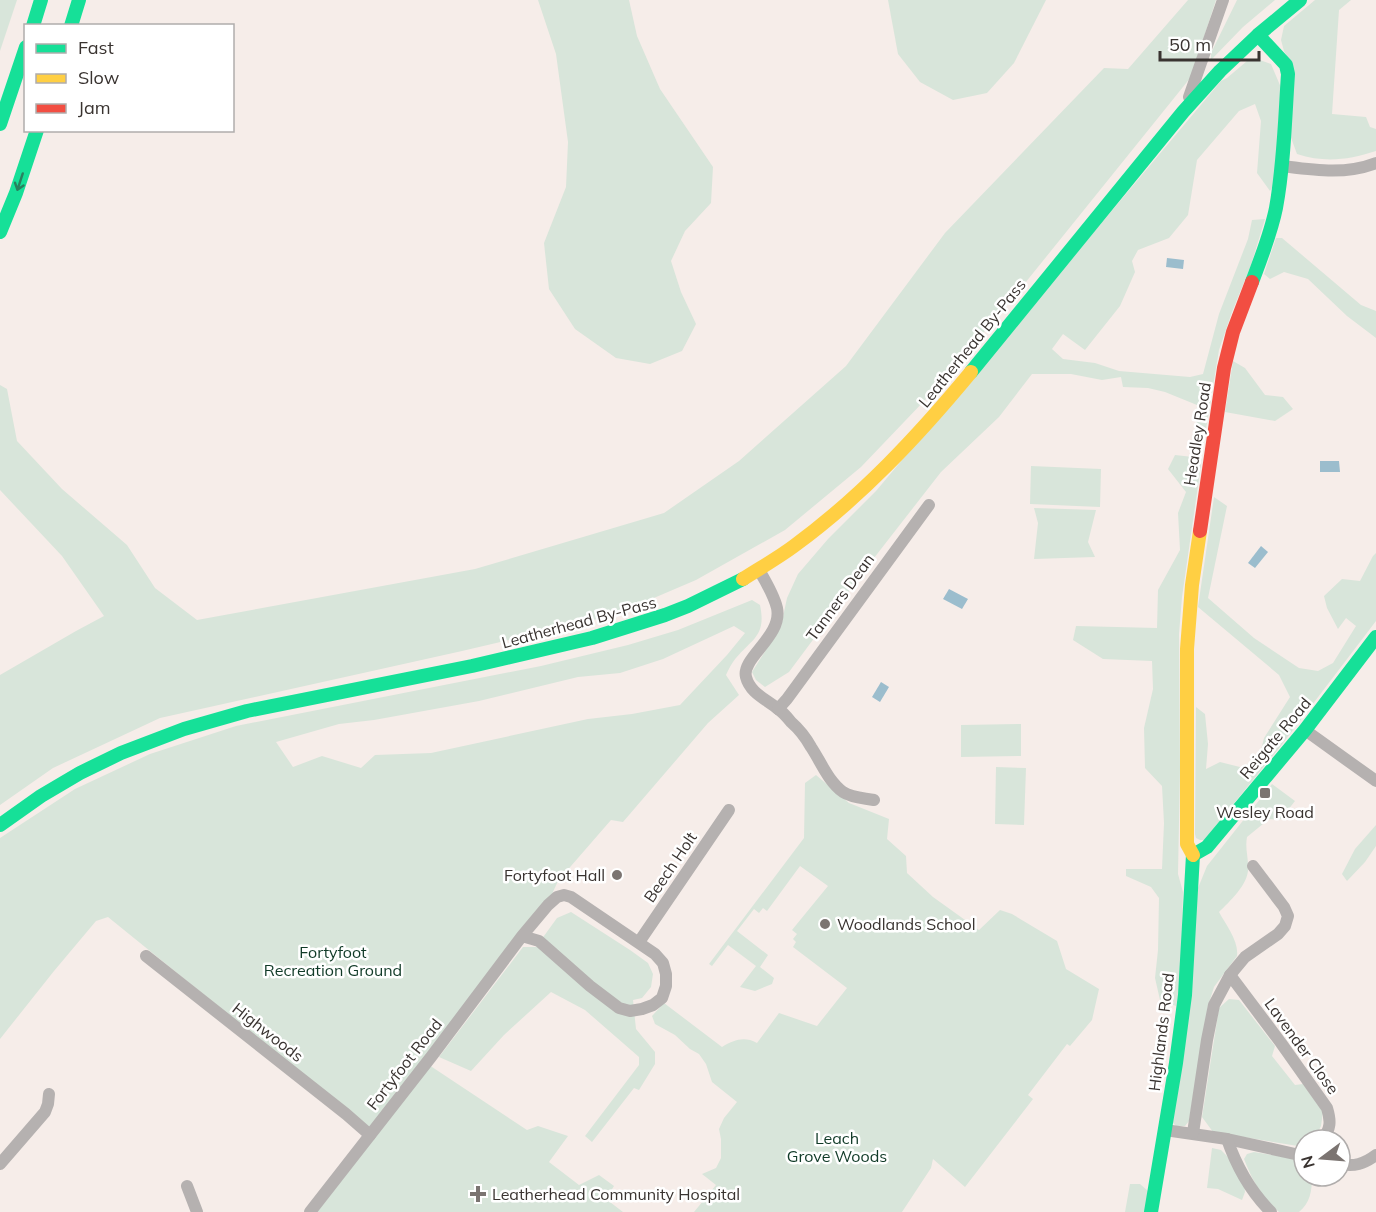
<svg xmlns="http://www.w3.org/2000/svg" width="1376" height="1212" viewBox="0 0 1376 1212" font-family="Mulish,sans-serif">
<rect width="100%" height="100%" fill="#f6ede9"/>
<g fill="#d8e5da" fill-rule="evenodd">
<path d="M0 0H17L0 51Z"/>
<path d="M538 0H629L637 36 660 89 713 167 711 203 685 231 671 261 681 292 696 324 682 351 650 364 616 358 575 329 549 289 544 243 566 187 568 142 556 54Z"/>
<path d="M888 0H1046L1014 63 987 93 953 100 920 82 898 54Z"/>
<path d="M1188 0H1216L1191 77 1009 303 926 399 861 467 785 530 696 580 614 615 462 651 160 718 53 768 0 805V675L76 631 104 616 62 556 0 490V385L7 389 17 441 62 489 127 545 155 588 197 620 475 569 664 513 739 461 846 366 945 233 1104 68 1128 69Z"/>
<path d="M1237 0H1275L1243 27 1211 60V53Z"/>
<path d="M1315 0H1351L1339 10 1332 114 1366 117 1370 127 1376 129V151C1348 160 1325 163 1297 154L1290 135 1291 64 1284 51 1281 40 1284 26Z"/>
<path d="M1257 59 1271 64 1282 90 1275 183 1270 191 1257 173 1261 121 1255 104 1239 111 1197 160 1188 215 1169 238 1138 250 1132 261 1135 272 1120 306 1085 350 1063 334 1052 349 1063 359 1095 363 1119 371 1190 377 1203 374 1219 314 1248 239 1252 220 1265 219 1251 265 1232 312 1219 350 1203 447 1196 438 1197 405 1165 392 1148 388 1123 387 1121 377 1102 380 1071 374H1032L999 417 941 472 867 567 789 672 765 687 756 680 752 672 781 626 787 598 798 574 828 539 876 491 1221 81 1227 78 1247 61Z"/>
<path d="M1276 238H1282L1361 305 1376 311V338L1347 316 1308 279 1284 272 1270 279 1264 274Z"/>
<path d="M1233 361 1245 368 1265 395 1283 397 1293 409 1275 421 1225 412Z"/>
<path d="M1175 455 1202 458 1182 597 1179 634 1180 770 1178 874 1183 892 1180 986 1176 1006 1160 1000 1155 978 1158 950 1159 898 1151 887 1126 876V869H1162L1164 823 1162 786 1145 768 1144 728 1153 689 1152 661 1103 659 1073 640 1076 626 1157 628 1158 590 1180 550 1178 513 1186 492 1168 469Z"/>
<path d="M1031 466 1101 469 1100 507 1030 504Z"/>
<path d="M1214 497 1227 506 1208 598 1254 638 1299 668 1318 671 1333 663 1356 626 1346 618 1338 629 1327 608 1324 596 1342 579 1360 581 1373 556 1376 553V621L1280 747 1204 840H1200L1196 838 1195 834 1196 707 1205 714 1208 744 1206 769 1220 762 1244 768 1261 750 1264 738 1290 697 1279 675 1198 607Z"/>
<path d="M1034 508 1096 510 1088 542 1095 557 1034 559 1038 523Z"/>
<path d="M752 600 760 605C767 638 750 639 733 662 730 666 728 671 726 675L739 695 708 723 623 822 611 820 558 881 552 894 423 1059 432 1067 527 1130 538 1126 568 1136 549 1162 579 1185 599 1175 614 1186 606 1199 623 1212H317L377 1135 108 917 96 921 54 971 0 1039V838L75 789 150 754 236 726 541 666 628 645 678 630ZM734 626 745 633 727 655 680 705 632 714 588 719 431 753 375 755 361 768 322 756 293 767 276 742 339 724 374 720 479 701 578 677 620 673 663 659Z"/>
<path d="M1021 724V756L961 757V725Z"/>
<path d="M996 767 1026 768 1024 825 995 824Z"/>
<path d="M816 775 849 803 889 819 887 839 906 856 907 873 933 897 979 930 1000 910 1012 914 1057 941 1066 969 1099 989 1092 1020 1070 1046 1067 1044 1028 1095 1033 1099 965 1187 933 1159 931 1168 902 1212H694L716 1185 702 1174 716 1168 721 1158V1139L719 1129 724 1118 737 1102 712 1082 706 1064 699 1054 690 1049 675 1035 655 1024 652 1016 664 1003 722 1047C734 1040 744 1036 757 1043L779 1013 817 1026 847 988 793 947 796 942 793 939 797 934 792 930 828 886 800 866 767 911 763 908 759 913 754 909 737 931 768 955 760 967 774 978 772 984 755 991 740 987 756 966 728 945 712 966 709 964 804 838 805 783Z"/>
<path d="M1272 784 1295 801 1280 820 1269 819 1247 837C1245 848 1248 855 1248 866 1250 883 1230 901 1219 912 1226 925 1239 941 1237 956L1214 987 1208 1006 1189 1121 1185 1126H1176L1172 1122 1198 888 1207 866Z"/>
<path d="M1376 825V846L1365 862 1347 881 1342 874 1355 849Z"/>
<path d="M571 912 630 950 648 963 653 974 651 987 642 998 633 1000 636 1029 655 1052V1064L639 1090 634 1088 592 1142 585 1136 639 1065V1057L585 1010 551 992 504 1035 471 1071 439 1057 523 947H536L557 918Z"/>
<path d="M1229 999 1239 1000 1275 1046 1272 1056 1295 1085 1303 1084 1323 1112 1321 1126 1314 1140H1304V1147L1213 1132 1202 1117 1219 1008Z"/>
<path d="M1212 1148 1221 1150 1231 1160 1243 1178 1245 1192 1242 1200 1218 1189 1207 1188Z"/>
<path d="M1254 1152 1304 1160V1176H1313L1312 1177C1312 1191 1310 1203 1299 1212H1279C1260 1196 1253 1181 1244 1159L1247 1154Z"/>
<path d="M1130 1184H1140L1148 1191 1145 1212H1125Z"/>
</g>
<g fill="#9bbdcd">
<path d="M1167 258 1184 260 1183 269 1166 267Z"/>
<path d="M1320 461H1339L1340 472H1320Z"/>
<path d="M1261 546 1268 552 1255 568 1248 563Z"/>
<path d="M949 589 968 599 962 609 943 599Z"/>
<path d="M881 682 889 687 880 702 872 697Z"/>
</g>
<g fill="none" stroke-linecap="round" stroke-linejoin="round">
<g stroke="#b5b1b0" stroke-width="12">
<path d="M1189 97 1223 0"/>
<path d="M1282 166C1314 170 1345 175 1376 163"/>
<path d="M759 570C766 582 774 595 777 608 783 636 741 658 746 677 750 693 766 699 778 709 783 712 787 717 791 722 799 729 806 738 811 747 821 762 828 781 843 792 852 798 864 798 874 800"/>
<path d="M778 709 787 699 929 505"/>
<path d="M1305 730 1376 781"/>
<path d="M639 942 729 810"/>
<path d="M146 956 346 1114 370 1135"/>
<path d="M1230 975 1281 1043 1327 1108C1331 1121 1331 1129 1322 1140"/>
<path d="M1165 1130 1227 1139 1304 1156"/>
<path d="M1193 1133 1207 1040 1214 1005 1230 975 1245 957 1278 934 1285 926 1288 916 1284 907 1253 866"/>
<path d="M1227 1139C1236 1165 1251 1192 1271 1212"/>
<path d="M0 1164 45 1112 48 1104 49 1094"/>
<path d="M1340 1164C1354 1167 1364 1164 1376 1155"/>
<path d="M187 1186 197 1212"/>
<path d="M310 1212 431 1057 522 936 548 905 557 897 564 895 571 897 655 954 663 963 666 974V986L662 998 653 1005 642 1009 630 1011 619 1008 590 986 539 941 522 936"/>
</g>
<g stroke="#16e098" stroke-width="14">
<path d="M33 26 41 0"/>
<path d="M71 26 79 0"/>
<path d="M0 124 26 47"/>
<path d="M0 232 16 193 37 130"/>
<path d="M1252 282C1261 258 1271 233 1276 208 1284 164 1285 118 1288 74L1286 65 1258 35"/>
<path d="M971 372 1183 112 1220 71 1258 35 1300 0"/>
<path d="M0 825 41 796 80 773 121 753 184 729 247 711 472 666 592 638 665 615 688 606 743 579"/>
<path d="M1193 855 1207 847 1305 730 1376 637"/>
<path d="M1151 1212 1176 1063 1185 995 1193 855"/>
</g>
<g stroke="#ffcf43" stroke-width="14">
<path d="M743 579C760 568 778 558 794 546 861 497 918 436 971 372"/>
<path d="M1193 855 1187 844V649L1192 585 1200 531"/>
</g>
<path stroke="#f24e42" stroke-width="14" d="M1200 531 1224 368 1233 332 1252 282"/>
</g>
<defs><path id="oneway-shaft" d="M-6 0H5M1.5-3L5.5 0L1.5 3" fill="none" stroke-width="1.6" stroke-linecap="round" stroke-linejoin="round" transform="scale(1.5)"/></defs>
<use stroke="#29815f" href="#oneway-shaft" transform="translate(20 182) rotate(108)"/>
<g fill="#7b7471" stroke="#fff" stroke-width="2">
<rect x="1259" y="787" width="12" height="12" rx="3"/>
<circle cx="617" cy="875" r="6"/>
<circle cx="825" cy="924" r="6"/>
<path d="M475 1185h6v6h6v6h-6v6h-6v-6h-6v-6h6z"/>
</g>
<g text-anchor="middle" stroke-width="5" stroke-linejoin="round" paint-order="stroke">
<g font-size="16" fill="#393330" stroke="#fff">
<text transform="translate(972 343) rotate(-51)" y="6">Leatherhead By-Pass</text>
<text transform="translate(1197 434) rotate(-81)" y="6">Headley Road</text>
<text transform="translate(840 597) rotate(-54)" y="6">Tanners Dean</text>
<text transform="translate(579 622) rotate(-15)" y="6">Leatherhead By-Pass</text>
<text transform="translate(1275 738) rotate(-50)" y="6">Reigate Road</text>
<text transform="translate(670 867) rotate(-56)" y="6">Beech Holt</text>
<text transform="translate(268 1032) rotate(38)" y="6">Highwoods</text>
<text transform="translate(1161 1032) rotate(-83)" y="6">Highlands Road</text>
<text transform="translate(1302 1046) rotate(54)" y="6">Lavender Close</text>
<text transform="translate(404 1064) rotate(-52)" y="6">Fortyfoot Road</text>
</g>
<g font-size="16" fill="#393330" stroke="#fff" text-anchor="start">
<text x="1265" y="818" text-anchor="middle">Wesley Road</text>
<text x="605" y="881" text-anchor="end">Fortyfoot Hall</text>
<text x="837" y="930">Woodlands School</text>
<text x="492" y="1200">Leatherhead Community Hospital</text>
</g>
<g font-size="16" fill="#103a27" stroke="#fff">
<text x="333" y="958">Fortyfoot<tspan x="333" dy="18">Recreation Ground</tspan></text>
<text x="837" y="1144">Leach<tspan x="837" dy="18">Grove Woods</tspan></text>
</g>
</g>
<rect x="24" y="24" width="210" height="108" fill="#ffffff" stroke="#b0adac" stroke-width="1.5"/>
<rect x="36" y="44" width="30" height="9" fill="#16e098" stroke="#b0adac" stroke-width="1.5"/>
<text x="78" y="54" font-size="18" fill="#393330">Fast</text>
<rect x="36" y="74" width="30" height="9" fill="#ffcf43" stroke="#b0adac" stroke-width="1.5"/>
<text x="78" y="84" font-size="18" fill="#393330">Slow</text>
<rect x="36" y="104" width="30" height="9" fill="#f24e42" stroke="#b0adac" stroke-width="1.5"/>
<text x="78" y="114" font-size="18" fill="#393330">Jam</text>
<g transform="translate(1322 1158) rotate(254)"><circle r="28" fill="#ffffff" stroke="#b0adac" stroke-width="1.5"/>
<path d="M0-4.5L10 22L0 15L-10 22Z" fill="#7b7471"/>
<text y="-9" font-size="16" font-weight="bold" text-anchor="middle" fill="#393330">N</text>
</g>
<path d="M1160 51v9h99v-9" fill="none" stroke="#393330" stroke-width="3"/>
<text x="1169" y="51" font-size="18" fill="#393330" stroke="#ffffff" stroke-width="4.5" paint-order="stroke">50 m</text>
</svg>
